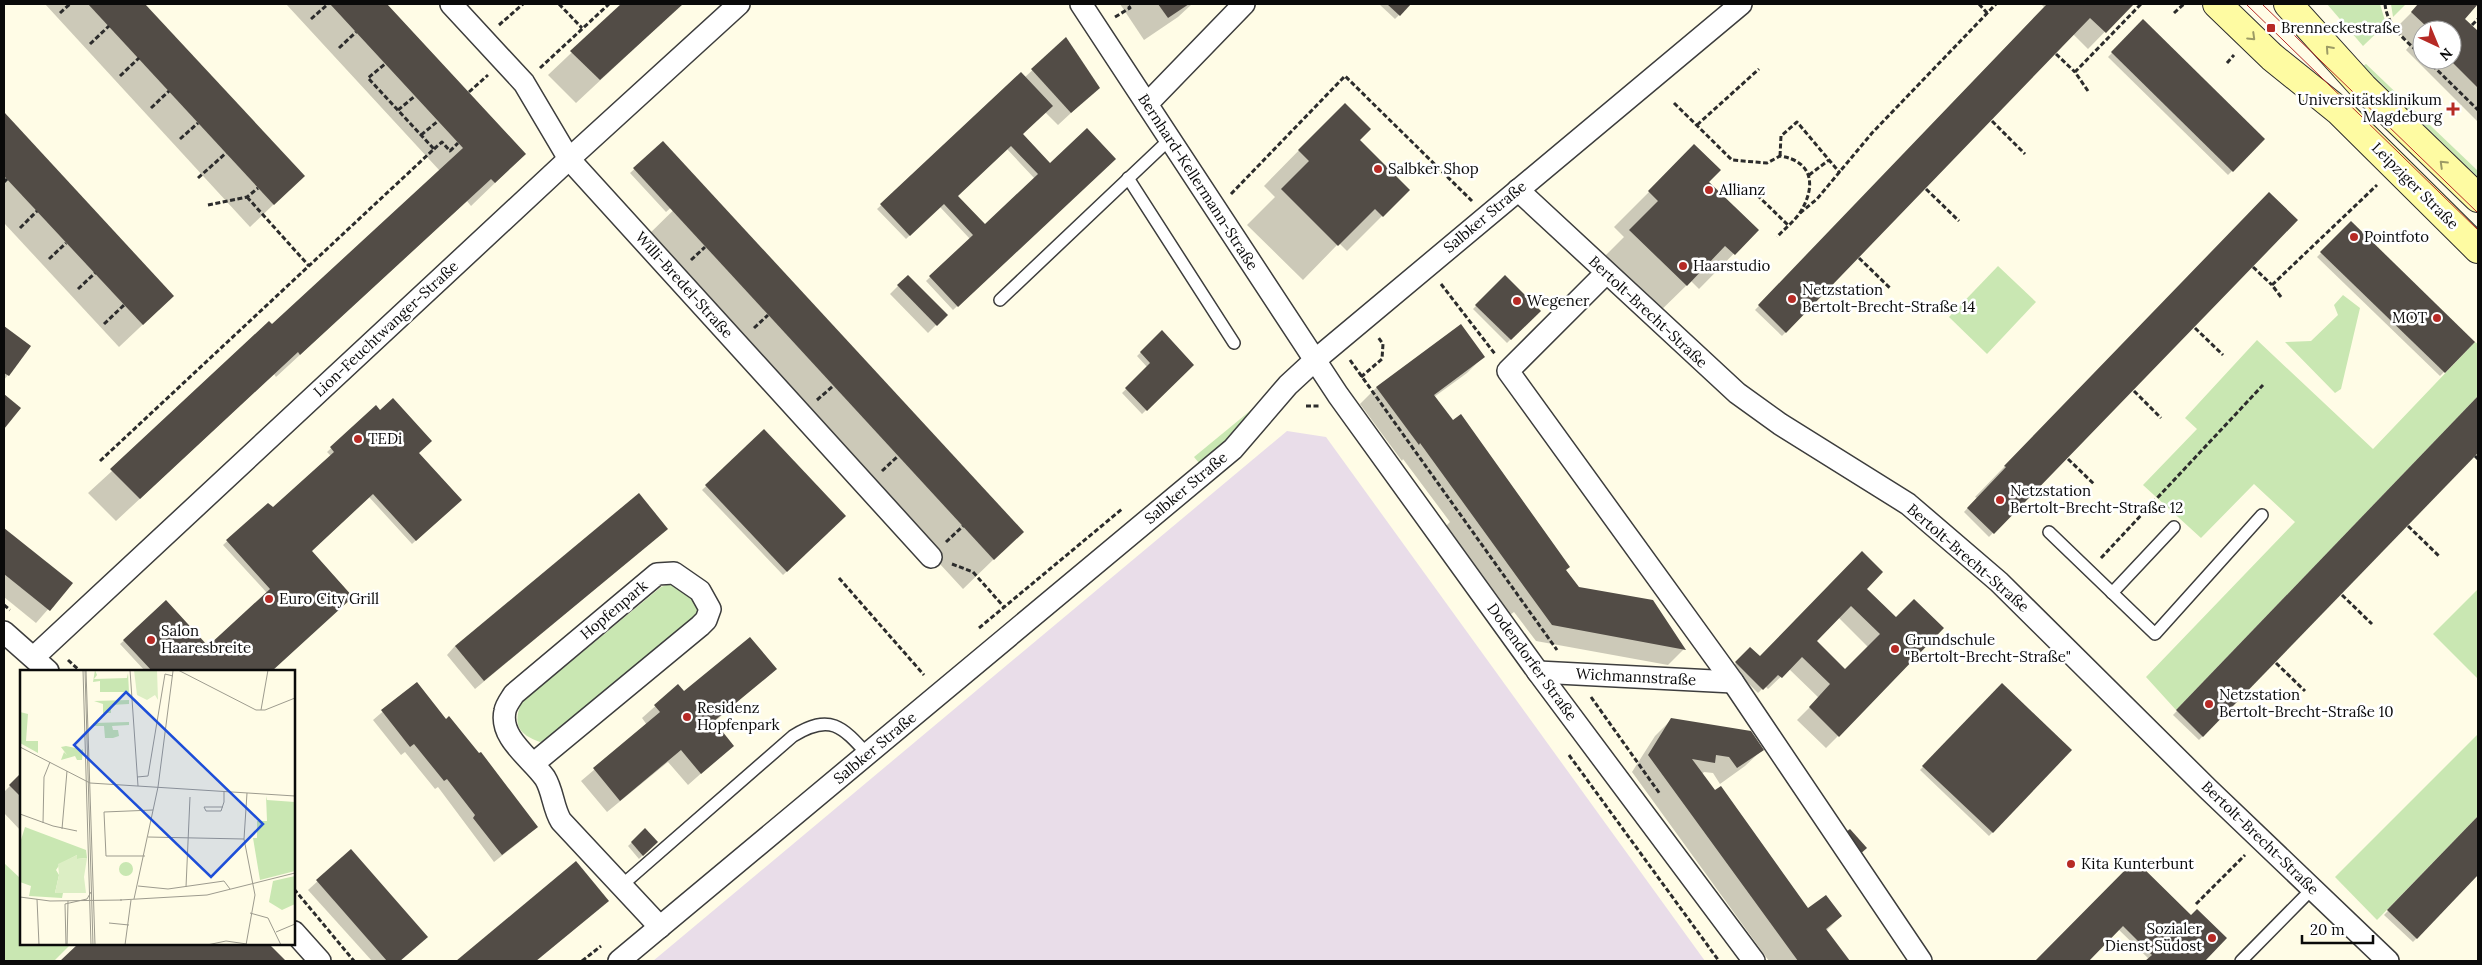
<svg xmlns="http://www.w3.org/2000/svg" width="2482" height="965" viewBox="0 0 2482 965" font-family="Lora,serif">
<rect width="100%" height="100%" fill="#fffce6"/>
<path fill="#e9dde9" d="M1287 431 1326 437 1705 961H653Z"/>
<g fill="#c9e7b2">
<path d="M2327 4H2380L2386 24 2363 46Z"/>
<path d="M2391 4H2406L2393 17Z"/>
<path d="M2366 64 2478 171V177L2363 66Z"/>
<path d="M1998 266 2036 302 1987 354 1949 317Z"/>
<path d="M2343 295 2360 308 2341 389 2335 393 2285 342 2311 341 2338 315 2334 305Z"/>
<path d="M2257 340 2373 449 2475 342 2478 344V396L2176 710 2146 677 2295 522 2254 484 2201 538 2143 485 2197 429 2185 418Z"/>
<path d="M1256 406 1237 433 1200 464 1194 457Z"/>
<path d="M677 581 686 586 698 609 693 620 552 737 540 742C518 734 513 725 521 703L661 587Z"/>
<path d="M2478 589V679L2433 634Z"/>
<path d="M2478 734V816L2377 920 2335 877Z"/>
<path d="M4 863 21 879V944H71L54 961H4Z"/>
</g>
<g fill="#0003" fill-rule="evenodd">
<path d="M45 4H144L303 176 250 227Z"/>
<path d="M286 4H386L525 154 471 206 467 201 276 377 274 374 116 521 88 493 440 171Z"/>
<path d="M623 4H682L576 103 548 75Z"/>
<path d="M1120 4H1192L1178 17 1144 40Z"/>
<path d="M1379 4H1410L1395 19Z"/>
<path d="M2041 4H2132L2088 49 2073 34 1782 336 1755 310 2044 7Z"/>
<path d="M2420 4H2478L2463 19 2478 33V122L2406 50 2411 44 2395 29ZM2422 30H2452V60H2422Z"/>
<path d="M2143 21 2264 139 2228 175 2108 57Z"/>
<path d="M1066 39 1085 100 1058 125 1045 112 1022 134 1050 164 1114 159 953 310 926 281 970 239 940 207 906 239 877 209 1021 74 1024 78ZM1007 149 1035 179 985 226 957 196Z"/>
<path d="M4 114 173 296 119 347 4 223Z"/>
<path d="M1310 139 1358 140 1408 190 1347 251 1339 243 1303 280 1247 225 1275 197 1264 186Z"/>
<path d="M663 143 1022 532 963 589 642 241 698 186 696 185 666 212 630 173Z"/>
<path d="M1660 181 1708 182 1757 230 1699 289 1691 281 1651 320 1595 266 1624 237 1614 227Z"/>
<path d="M2296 220 1989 537 1964 512 1977 498 1975 497 2239 224Z"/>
<path d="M2351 223 2474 342 2440 376 2317 257Z"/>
<path d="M908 276 946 315 928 333 890 294Z"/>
<path d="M1505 276 1539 311 1507 343 1473 309Z"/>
<path d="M1460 326 1483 357 1467 373 1434 397 1578 588 1684 649 1668 665 1536 641 1514 612 1507 617 1443 529 1450 522 1403 459 1402 461 1360 404 1376 388Z"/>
<path d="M4 327 30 346 4 380Z"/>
<path d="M1162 332 1193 365 1142 414 1122 393 1148 368 1137 356Z"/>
<path d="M2478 398V451L2199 740 2173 715Z"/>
<path d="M376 407 460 500 412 544 369 497 310 551 352 596 270 671H145L120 644 166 602 208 648 267 593 223 545 268 504 272 509 331 456 327 452Z"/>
<path d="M764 431 845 516 783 575 702 490Z"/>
<path d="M4 529 71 583 36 623 4 597Z"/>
<path d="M667 529 475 689 447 655 455 646Z"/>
<path d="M1865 589 1896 619 1838 736 1826 748 1797 720 1819 698 1789 669 1768 689 1765 686 1758 693 1732 667 1750 649 1759 658ZM1838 617 1868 647 1845 671 1815 641Z"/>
<path d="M775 669 713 723 732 746 688 785 668 762 607 812 581 781 647 725 642 718 678 686 684 693Z"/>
<path d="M416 683 528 835 494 862 438 787 435 789 405 752 401 755 373 720Z"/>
<path d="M2002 684 2071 750 1989 836 1920 770Z"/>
<path d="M1672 719 1762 750 1745 766 1720 784 1713 773 1704 772 1702 774 1808 910 1841 916 1826 931 1848 961H1769L1632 772 1655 736Z"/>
<path d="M21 775V831L4 813V792Z"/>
<path d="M2478 817V874L2413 942 2384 915Z"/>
<path d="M645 830 656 842 639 859 628 846Z"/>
<path d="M351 851 418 945 400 961H372L308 890Z"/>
<path d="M2136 862 2191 916 2225 938 2203 961H2147L2149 959 2118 929 2087 961H2037Z"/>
<path d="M576 863 599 909 536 961H458Z"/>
<path d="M80 944H268L283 960 62 961Z"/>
</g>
<g fill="#524c46" fill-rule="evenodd">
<path d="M88 4H145L305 176 274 205Z"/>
<path d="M330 4H387L526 154 495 183 491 179 300 355 298 352 140 499 110 469 269 321 272 324 463 148Z"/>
<path d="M621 4H683L600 80 570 51Z"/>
<path d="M1158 4H1189L1168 18Z"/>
<path d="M1387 4H1411L1400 16Z"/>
<path d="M2047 4H2134L2106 33 2090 18 1786 333 1758 305Z"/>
<path d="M2418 4H2478L2465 19 2478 31V88L2450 60H2452V30H2424L2427 27 2411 12Z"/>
<path d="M2143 19 2265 139 2233 172 2111 52Z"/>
<path d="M1066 37 1100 88 1071 113 1031 69Z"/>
<path d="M1021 72 1053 106 1023 134 1050 163 1087 128 1116 159 958 307 929 276 973 235 944 204 910 236 880 204ZM1011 146 1038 174 985 224 958 196Z"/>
<path d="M1345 103 1371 129 1360 140 1410 190 1383 217 1375 209 1338 246 1281 189 1309 161 1298 150Z"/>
<path d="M4 112 174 296 143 325 4 176Z"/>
<path d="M663 141 1024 532 994 560 633 168Z"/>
<path d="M1694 144 1721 170 1709 182 1759 230 1735 255 1725 246 1687 286 1629 230 1658 201 1648 191Z"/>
<path d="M2269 192 2298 220 1994 534 1967 508 2006 467 2004 466Z"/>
<path d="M2351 221 2475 342 2445 373 2320 252Z"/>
<path d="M908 275 948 315 937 326 897 285Z"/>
<path d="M1505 275 1541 311 1511 340 1475 305Z"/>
<path d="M1461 324 1485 357 1434 395 1453 420 1461 414 1570 567 1566 570 1579 587 1653 600 1686 650 1552 625 1420 443 1419 445 1376 387Z"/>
<path d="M4 326 31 346 9 376 4 373Z"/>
<path d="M1162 330 1194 365 1147 411 1125 388 1150 363 1140 352Z"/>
<path d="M4 394 21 408 4 429Z"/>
<path d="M2478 396V453L2203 737 2176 710Z"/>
<path d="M393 398 432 441 419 453 462 500 416 541 373 494 312 551 353 597 272 671H152L123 640 166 600 208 646 270 589 226 540 268 503 273 507 334 452 330 447 376 405 380 410Z"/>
<path d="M764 429 846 516 787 572 705 485Z"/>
<path d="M639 493 668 529 484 681 455 646Z"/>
<path d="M4 528 73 583 50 611 4 574Z"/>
<path d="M1862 551 1883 572 1867 589 1896 617 1914 599 1944 628 1839 737 1809 707 1830 684 1802 657 1782 678 1778 675 1763 690 1735 662 1750 647 1760 656ZM1851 606 1880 634 1845 669 1817 641Z"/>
<path d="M750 637 777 669 714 721 734 746 701 774 681 750 620 801 593 768 660 712 654 705 678 684 684 691Z"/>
<path d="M417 682 446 719 449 716 479 753 481 752 538 827 502 855 473 818 475 815 447 779 444 781 414 744 410 747 381 710Z"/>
<path d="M2002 683 2072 750 1993 833 1922 766Z"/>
<path d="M1671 718 1751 731 1764 750 1737 768 1729 757 1716 755 1715 763 1692 759 1715 790 1721 786 1808 908 1826 895 1842 916 1826 929 1850 961H1798L1648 755Z"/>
<path d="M21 773V797L9 785Z"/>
<path d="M2478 816V875L2417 939 2387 910Z"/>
<path d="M645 828 658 842 643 856 631 842Z"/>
<path d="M1850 829 1867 848 1859 855 1842 835Z"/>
<path d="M351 849 428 937 400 961H387L316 880Z"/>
<path d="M2135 860 2191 915 2197 909 2227 938 2205 961H2145L2152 955 2123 926 2089 961H2035Z"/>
<path d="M576 861 609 901 536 961H456Z"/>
<path d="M78 944H269L285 960 60 961Z"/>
</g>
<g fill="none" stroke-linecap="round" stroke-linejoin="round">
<defs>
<g id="lane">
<path d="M1128 178 1234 343"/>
<path d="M1000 300 1170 139"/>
<path d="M2049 532 2155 634 2262 515"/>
<path d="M2112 593 2174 527"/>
<path d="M621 886 793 736C830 713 842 726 868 755"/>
<path d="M2241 961 2312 889"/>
</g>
<g id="street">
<path d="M451 4 524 83 569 159 931 557"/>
<path d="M1081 4 1338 395 1538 672 1754 961"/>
<path d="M1147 104 1244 4"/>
<path d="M1518 190 1737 393 1780 424 1908 504 1999 582 2208 789 2388 961"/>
<path d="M1606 273 1508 371 1733 682 1921 961"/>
<path d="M4 632 48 671"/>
<path d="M34 657 569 159 739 4"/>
<path d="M1538 672 1733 682"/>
<path d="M533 764 700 626 706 620 710 609 700 591 674 573 657 574 514 694C511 699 506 705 505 711 499 738 531 758 545 778 553 791 553 808 561 821L660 927"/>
<path d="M294 932 320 961"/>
<path d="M619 961 1233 449 1288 385 1314 361 1741 4"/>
</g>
<g id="secondary">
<path d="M2217 4 2272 57 2339 111 2478 249"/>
<path d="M2288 4 2363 87 2478 198"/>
</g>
</defs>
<use href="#lane" stroke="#3d3d3d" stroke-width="14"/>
<use href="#street" stroke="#3d3d3d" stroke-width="24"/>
<use href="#secondary" stroke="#2c2c2c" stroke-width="30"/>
<g stroke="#2c2c2c" stroke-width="3" stroke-dasharray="5 2.5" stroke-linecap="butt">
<path d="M559 4 582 28"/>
<path d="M1979 4 1987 13"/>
<path d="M2385 4C2387 27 2407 41 2422 56"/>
<path d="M60 13 70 4"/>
<path d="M2174 13 2184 4"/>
<path d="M1115 17 1130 8 1127 4"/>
<path d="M311 19 328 4"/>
<path d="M499 25 523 4"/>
<path d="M2472 25 2478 19"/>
<path d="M90 44 109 26"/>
<path d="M339 48 356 32"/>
<path d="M2417 50 2422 45"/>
<path d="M2056 54 2075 72"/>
<path d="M2427 60 2478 110"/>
<path d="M2227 63 2234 55"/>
<path d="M540 68 609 4"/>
<path d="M120 76 139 58"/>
<path d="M2088 91 2075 72 2141 4"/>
<path d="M469 92 488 75"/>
<path d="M1674 103 1732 160 1767 163 1780 156C1813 161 1816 186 1801 211 1795 221 1784 229 1777 237"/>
<path d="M151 108 169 91"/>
<path d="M398 110 415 96"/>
<path d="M1992 121 2025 154"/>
<path d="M1697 125 1759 69"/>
<path d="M421 135 438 121"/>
<path d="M180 139 198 123"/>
<path d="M434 149 442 142 450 151 458 143"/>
<path d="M1780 156 1781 136 1797 122 1840 173"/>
<path d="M1809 175 1829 160"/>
<path d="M198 178 226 153"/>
<path d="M4 182 7 179"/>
<path d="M1926 189 1959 221"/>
<path d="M1231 194 1345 76 1472 201"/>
<path d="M1757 195 1788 225"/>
<path d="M247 197 309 266"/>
<path d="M208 205 247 197 258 188"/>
<path d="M1800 213 1817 199 1872 133 1996 4"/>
<path d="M20 228 37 211"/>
<path d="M1859 258 1891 289"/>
<path d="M49 259 66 243"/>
<path d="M691 260 705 247"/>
<path d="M2253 267 2272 285"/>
<path d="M1441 284 1495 354"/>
<path d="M78 289 95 273"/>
<path d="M2281 297 2272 285 2377 185"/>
<path d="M104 324 124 305"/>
<path d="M754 328 768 315"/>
<path d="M2195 328 2223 355"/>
<path d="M1350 360 1557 650"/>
<path d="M1361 377 1382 359 1383 344 1378 337"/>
<path d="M2134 391 2161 418"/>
<path d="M817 400 833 386"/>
<path d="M1306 406H1319"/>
<path d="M2475 456 2478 459"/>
<path d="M2068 459 2095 485"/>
<path d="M100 461 434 149 368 78 385 64"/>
<path d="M882 471 898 456"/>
<path d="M2408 526 2439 556"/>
<path d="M946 542 963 526"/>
<path d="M2101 558 2263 385"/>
<path d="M952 564 973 572 1004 607"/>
<path d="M839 578 924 675"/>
<path d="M2342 595 2372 624"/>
<path d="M4 605 10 610"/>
<path d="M979 628 1122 509"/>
<path d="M68 660 80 671"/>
<path d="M2276 663 2305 691"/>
<path d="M1591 697 1660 794"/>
<path d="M1569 755 1719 961"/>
<path d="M294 889 354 961"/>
<path d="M2196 904 2245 855"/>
<path d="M582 961 601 946"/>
</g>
<use href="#lane" stroke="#fff" stroke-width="11"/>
<use href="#street" stroke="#fff" stroke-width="21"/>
<use href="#secondary" stroke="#fefba2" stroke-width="28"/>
<g stroke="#b62a25" stroke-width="1">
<path d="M2246 4 2478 230"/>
<path d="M2262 4 2478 213"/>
</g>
</g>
<defs><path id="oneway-chevron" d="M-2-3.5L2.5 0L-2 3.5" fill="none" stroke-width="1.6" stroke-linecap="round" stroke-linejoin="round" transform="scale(1.25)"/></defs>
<g stroke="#9c9b65">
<use href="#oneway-chevron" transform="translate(2252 37) rotate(44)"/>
<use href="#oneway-chevron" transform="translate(2329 49) rotate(-132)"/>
<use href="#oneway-chevron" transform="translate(2443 164) rotate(-136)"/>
</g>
<g fill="#b62a25" stroke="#fff" stroke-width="2">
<rect x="2266" y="23" width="10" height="10" rx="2.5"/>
<path d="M2450.5 101.5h5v5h5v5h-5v5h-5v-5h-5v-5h5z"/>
<circle cx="1378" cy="169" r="5"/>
<circle cx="1709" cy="190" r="5"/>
<circle cx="2354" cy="237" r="5"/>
<circle cx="1683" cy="266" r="5"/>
<circle cx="1792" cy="299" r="5"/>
<circle cx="1517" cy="301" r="5"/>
<circle cx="2437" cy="318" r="5"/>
<circle cx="358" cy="439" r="5"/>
<circle cx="2000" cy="500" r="5"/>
<circle cx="269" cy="599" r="5"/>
<circle cx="151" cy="640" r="5"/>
<circle cx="1895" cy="649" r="5"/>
<circle cx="2209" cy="704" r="5"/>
<circle cx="687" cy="717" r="5"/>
<circle cx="2071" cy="864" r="5"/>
<circle cx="2212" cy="938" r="5"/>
</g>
<g text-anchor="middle" stroke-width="5" stroke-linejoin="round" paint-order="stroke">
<g font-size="15" fill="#0a0a0a" stroke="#fff" text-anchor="start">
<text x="2281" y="33">Brenneckestraße</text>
<text x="2442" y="105" text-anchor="end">Universitätsklinikum<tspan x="2442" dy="17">Magdeburg</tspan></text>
<text x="1388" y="174">Salbker Shop</text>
<text x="1719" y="195">Allianz</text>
<text x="2364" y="242">Pointfoto</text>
<text x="1693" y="271">Haarstudio</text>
<text x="1802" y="295">Netzstation<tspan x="1802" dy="17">Bertolt-Brecht-Straße 14</tspan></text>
<text x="1527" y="306">Wegener</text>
<text x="2427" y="323" text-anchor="end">MOT</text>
<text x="368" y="444">TEDi</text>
<text x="2010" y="496">Netzstation<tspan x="2010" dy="17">Bertolt-Brecht-Straße 12</tspan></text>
<text x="279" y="604">Euro City Grill</text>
<text x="161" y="636">Salon<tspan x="161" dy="17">Haaresbreite</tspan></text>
<text x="1905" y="645">Grundschule<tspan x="1905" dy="17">"Bertolt-Brecht-Straße"</tspan></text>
<text x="2219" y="700">Netzstation<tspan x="2219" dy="17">Bertolt-Brecht-Straße 10</tspan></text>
<text x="697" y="713">Residenz<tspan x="697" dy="17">Hopfenpark</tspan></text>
<text x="2081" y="869">Kita Kunterbunt</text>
<text x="2202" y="934" text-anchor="end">Sozialer<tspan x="2202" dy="17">Dienst Südost</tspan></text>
</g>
<g font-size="15" fill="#0a0a0a" stroke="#fff">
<text transform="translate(1198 182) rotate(57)" y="5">Bernhard-Kellermann-Straße</text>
<text transform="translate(2415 186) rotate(45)" y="5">Leipziger Straße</text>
<text transform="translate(1485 217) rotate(-40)" y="5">Salbker Straße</text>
<text transform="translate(684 285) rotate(48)" y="5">Willi-Bredel-Straße</text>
<text transform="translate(1648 312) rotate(43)" y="5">Bertolt-Brecht-Straße</text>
<text transform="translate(386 329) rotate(-43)" y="5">Lion-Feuchtwanger-Straße</text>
<text transform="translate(1186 488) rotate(-40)" y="5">Salbker Straße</text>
<text transform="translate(1968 558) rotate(41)" y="5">Bertolt-Brecht-Straße</text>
<text transform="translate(614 610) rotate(-40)" y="5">Hopfenpark</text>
<text transform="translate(1532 662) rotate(54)" y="5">Dodendorfer Straße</text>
<text transform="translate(1636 677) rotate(3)" y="5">Wichmannstraße</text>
<text transform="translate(875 748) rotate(-40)" y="5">Salbker Straße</text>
<text transform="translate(2260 838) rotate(44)" y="5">Bertolt-Brecht-Straße</text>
</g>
</g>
<g transform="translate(20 670)">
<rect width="275" height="275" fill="#fffce6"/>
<path d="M75 0 77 5 74 9 107 8 108 3 109 22H80V11L73 12ZM109 30V34L91 35V43H83V34L74 31ZM0 42 8 44 6 71H18V83L0 73ZM109 52V55L92 56 93 60H98L99 66 93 68H85L84 56H73V53ZM46 76 60 79 59 81 63 79 62 90H57L55 86 41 90 44 82 47 85 41 77ZM246 126 247 130 275 132V201L240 210 233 168H237V151H247ZM5 157 66 180 67 188 57 189V185L40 194 36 200 39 205 35 223H43L42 228 9 226 11 216 0 212V173ZM99 199a7 7 0 1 1 14 0a7 7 0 1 1-14 0ZM275 206V234L262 240 249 232 253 211Z" fill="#c9e7b2"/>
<path d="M114 0H137L138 30 135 25 127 30 117 25ZM57 185V189L67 188 64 207 66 223H35L39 205 38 194Z" fill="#dceec4"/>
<path fill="none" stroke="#9d9b8e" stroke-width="1" d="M63 0 71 275M65 0 73 275M66 0 75 275M110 0 118 116M158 0 236 40H245L275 28M241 40 248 0M0 77 70 113 275 126M117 107 128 106 145 4 153 6M203 137H184L186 141H201L204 132V121M0 144 33 156 57 161M23 153 24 107 30 92M42 159 47 101M128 167 224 169M125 186H86L84 142 133 140M118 216 148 219 204 211 210 219M166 217 170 127M0 227 30 231 102 230M17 229 19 275M114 229 138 117 153 1M100 230 187 225 275 203M230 243 248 248 261 275M89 253 109 255M256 262 275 254M46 275 45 234 67 229 71 222M47 275 48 231M105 275 111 230M187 275 206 271 227 274M226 275 235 225 224 169 227 123"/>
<path fill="#1d4ed8" fill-opacity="0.15" stroke="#1d4ed8" stroke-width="2.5" d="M106 22 243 154 191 207 54 75Z"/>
<rect width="275" height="275" fill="none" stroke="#0a0a0a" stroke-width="2.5"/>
</g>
<rect width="2482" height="965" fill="none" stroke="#0a0a0a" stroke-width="10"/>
<g transform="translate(2437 45) rotate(136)"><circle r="24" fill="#ffffff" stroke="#9d9d9d"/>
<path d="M0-4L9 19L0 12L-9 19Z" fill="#b62a25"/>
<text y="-8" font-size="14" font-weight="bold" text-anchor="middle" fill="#0a0a0a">N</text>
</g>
<path d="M2302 935v8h71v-8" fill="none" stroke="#0a0a0a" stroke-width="2.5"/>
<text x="2310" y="935" font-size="15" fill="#0a0a0a" stroke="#ffffff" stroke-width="4" paint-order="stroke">20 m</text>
</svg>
